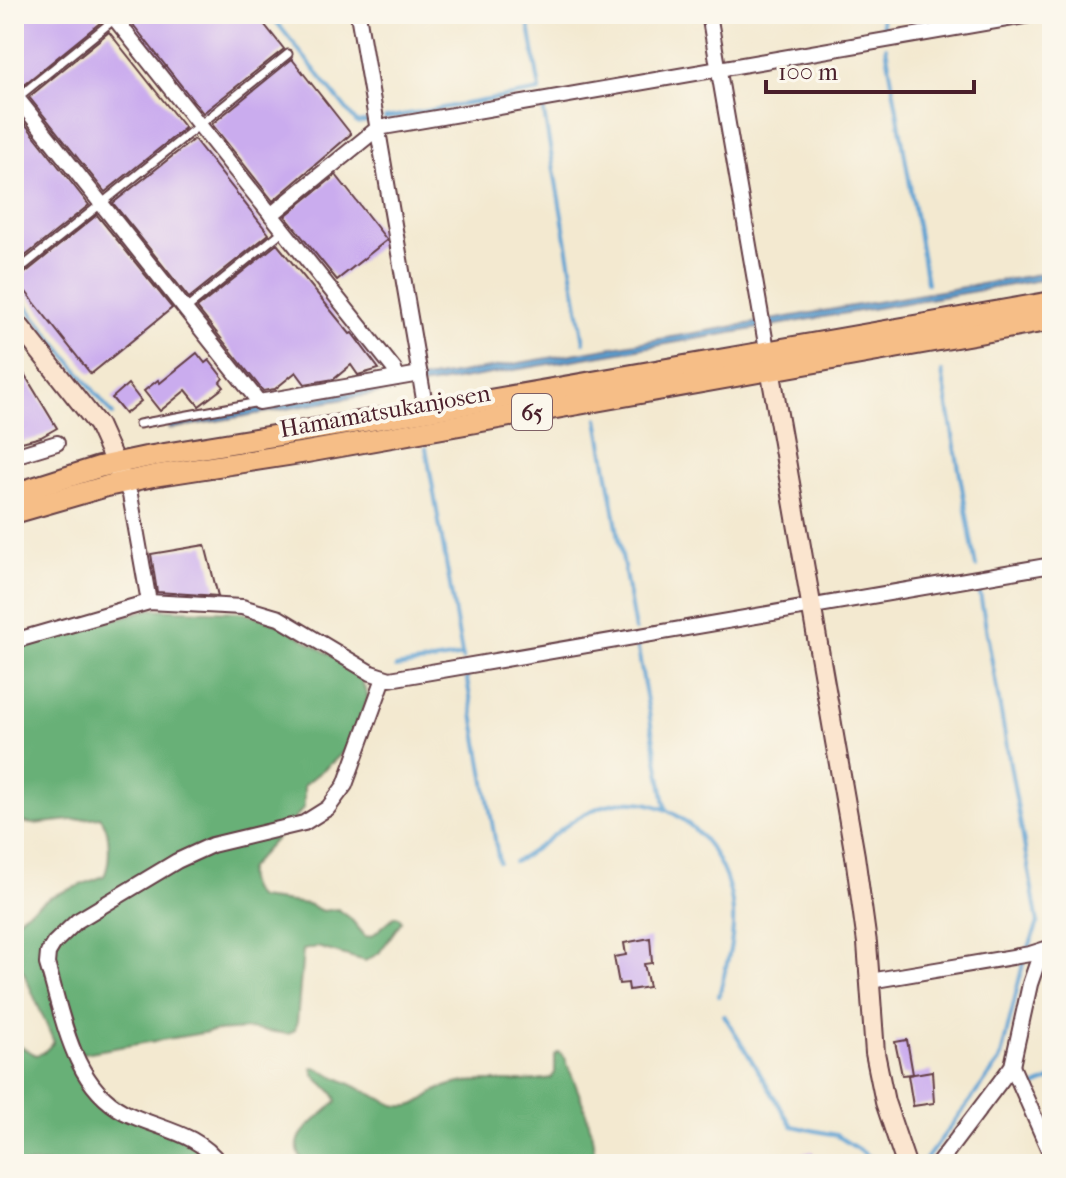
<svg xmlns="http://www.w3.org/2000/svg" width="1066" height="1178" viewBox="0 0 1066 1178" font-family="'IM FELL French Canon',serif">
<rect width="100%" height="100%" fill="#fbf7ec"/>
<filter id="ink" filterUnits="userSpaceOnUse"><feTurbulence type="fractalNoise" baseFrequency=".0125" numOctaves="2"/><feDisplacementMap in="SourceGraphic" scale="16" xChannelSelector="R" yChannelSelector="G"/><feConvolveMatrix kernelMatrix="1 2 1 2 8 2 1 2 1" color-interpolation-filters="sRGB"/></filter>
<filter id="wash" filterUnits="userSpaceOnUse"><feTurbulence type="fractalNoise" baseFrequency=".006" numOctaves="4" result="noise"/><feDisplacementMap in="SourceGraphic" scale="32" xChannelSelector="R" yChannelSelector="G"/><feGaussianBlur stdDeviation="1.8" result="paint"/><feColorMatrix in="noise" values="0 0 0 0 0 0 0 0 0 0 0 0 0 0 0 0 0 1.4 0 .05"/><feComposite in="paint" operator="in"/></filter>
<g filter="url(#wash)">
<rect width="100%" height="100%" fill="#f3e9d0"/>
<g fill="#67b077" stroke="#586851" stroke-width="2">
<path d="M150 609 241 612 277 623 344 663 359 674 368 697 356 732 347 748 334 761 304 785V808L249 868C245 877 250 891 258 898L308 904 322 911 338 909 350 918 366 937 373 935 395 916 400 918 401 922 379 953 365 961 317 947 303 950 297 1022 295 1030 289 1034 250 1029 215 1031 78 1054 86 1084 189 1142 215 1164H14V1043L36 1055 43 1053 54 1042 19 962 14 938 15 922 22 915 50 897 104 876C111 863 111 828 100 817L33 824 14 821V647Z"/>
<path d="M559 1052 565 1058C578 1092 596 1127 594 1164H306C280 1137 321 1119 337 1101 333 1086 314 1083 312 1068L315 1067 394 1105C420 1111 423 1095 445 1087 477 1075 517 1086 551 1078L555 1073V1055Z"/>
</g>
<path fill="#5da1d2" stroke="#54607e" stroke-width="2" d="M1052 272V278L169 429 168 423Z"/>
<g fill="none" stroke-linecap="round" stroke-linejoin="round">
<g stroke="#5da1d2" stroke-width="4">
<path d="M270 14 357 123 368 121"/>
<path d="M527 14 540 90"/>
<path d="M881 14 884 33"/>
<path d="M886 47 927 283"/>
<path d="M543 107 584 342"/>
<path d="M385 118 540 91"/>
<path d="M14 290 113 415"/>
<path d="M942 372 976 567"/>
<path d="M598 419 635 630"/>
<path d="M426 448 463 660"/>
<path d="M979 588 1038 923 1029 947"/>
<path d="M637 644 666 810"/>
<path d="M396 667 463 656"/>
<path d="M466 674 499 862"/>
<path d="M514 862C547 846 569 815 607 805 674 787 729 850 733 912 735 940 725 969 719 996"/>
<path d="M724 1015 792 1126 836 1135 881 1164"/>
<path d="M1028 1089 1052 1079"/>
<path d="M926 1159 1000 1061 1023 964"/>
</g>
</g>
<g id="blocks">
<g fill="#caacee">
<path d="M14 14H94L101 22 21 87 14 84Z"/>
<path d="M127 14H256L284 49 203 113 127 17Z"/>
<path d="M109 32 185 128 105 192 29 97Z"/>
<path d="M292 59 351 134 273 201 212 124Z"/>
<path d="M14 110 89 205 14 265Z"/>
<path d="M194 139 269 234 189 298 113 203Z"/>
<path d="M336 175 387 240 337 280 285 216Z"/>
<path d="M97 215 172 308 91 374 15 278 20 277Z"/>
<path d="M277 244 350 334 352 333 379 369 358 375 351 365 334 379 305 384 296 372 275 389 263 391 197 308Z"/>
<path d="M197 353 205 363 209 360 223 378 220 382 224 387 199 406 186 390 160 411 144 391 158 380 160 383Z"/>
<path d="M14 357 57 428 41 437 14 444Z"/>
<path d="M128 384 141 401 125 414 112 398Z"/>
<path d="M205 545 218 596 157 592 151 554Z"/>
<path d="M650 938 652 963 644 964 649 987 629 990 628 983 619 984 614 957 626 955 624 943Z"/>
<path d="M907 1040 913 1074 902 1075 895 1042Z"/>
<path d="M932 1071 934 1103 913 1106 908 1075Z"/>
<path d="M813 1151 816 1164H777V1159Z"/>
</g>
</g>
</g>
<g filter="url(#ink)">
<use href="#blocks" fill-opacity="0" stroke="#633d44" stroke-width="2"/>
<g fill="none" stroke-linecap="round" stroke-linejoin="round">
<defs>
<g id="lane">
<path d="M17 98 121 14"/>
<path d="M16 272 288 54"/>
<path d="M186 309 284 230"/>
<path d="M139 424 259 402"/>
</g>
<g id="street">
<path d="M111 14 394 369 396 378"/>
<path d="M358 14 426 411"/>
<path d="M709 14 767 350"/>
<path d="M14 94 259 402 420 374"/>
<path d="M271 215 378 128 1036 14"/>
<path d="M14 456 57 443"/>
<path d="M124 482 130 495 149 602"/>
<path d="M14 641 149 602 242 607 279 618 371 673 390 679 1052 565"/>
<path d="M870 981 1030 954 1052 947"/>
<path d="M1012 1066 1052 1157"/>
<path d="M220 1164C198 1132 157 1129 124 1112 72 1085 63 1015 47 964L48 953 54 943 77 921 177 861 212 845 304 823 328 808 345 785 384 678"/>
<path d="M938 1164 1012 1066 1030 984 1041 952"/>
</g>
<g id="secondary">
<path d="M14 319 98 425 120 474"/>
<path d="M768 357 855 856 867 943 875 1053 885 1102 906 1164"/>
</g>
<g id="primary">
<path d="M14 494 99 467 146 457 426 411 1052 302"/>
<path d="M14 513 107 486 153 476 307 452 1052 320"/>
</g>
</defs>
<use href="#lane" stroke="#633d44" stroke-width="11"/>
<use href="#street" stroke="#633d44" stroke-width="18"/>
<use href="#secondary" stroke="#633d44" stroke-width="22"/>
<use href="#primary" stroke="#633d44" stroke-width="24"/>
<use href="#lane" stroke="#fff" stroke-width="7"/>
<use href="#street" stroke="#fff" stroke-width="14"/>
<use href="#secondary" stroke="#fbe5cf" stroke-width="18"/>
<use href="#primary" stroke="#f6be87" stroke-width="20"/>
</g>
</g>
<g text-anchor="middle" stroke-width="8" stroke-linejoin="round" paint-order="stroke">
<rect fill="#fbf7ec" stroke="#7f6065" stroke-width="2" x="512" y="394" width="40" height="36" rx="6"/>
<g font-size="22" font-weight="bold" fill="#4a1f2b">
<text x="532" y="420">65</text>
</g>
<g font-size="24" fill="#4a1f2b" stroke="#fbf7ec">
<text transform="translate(385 411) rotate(-10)" y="8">Hamamatsukanjosen</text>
</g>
</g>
<rect width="1066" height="1178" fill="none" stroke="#fbf7ec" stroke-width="48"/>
<path d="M766 80v12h208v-12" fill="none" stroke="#4a1f2b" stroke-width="4"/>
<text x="778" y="80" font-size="24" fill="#4a1f2b" stroke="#fbf7ec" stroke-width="6" paint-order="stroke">100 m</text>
</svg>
